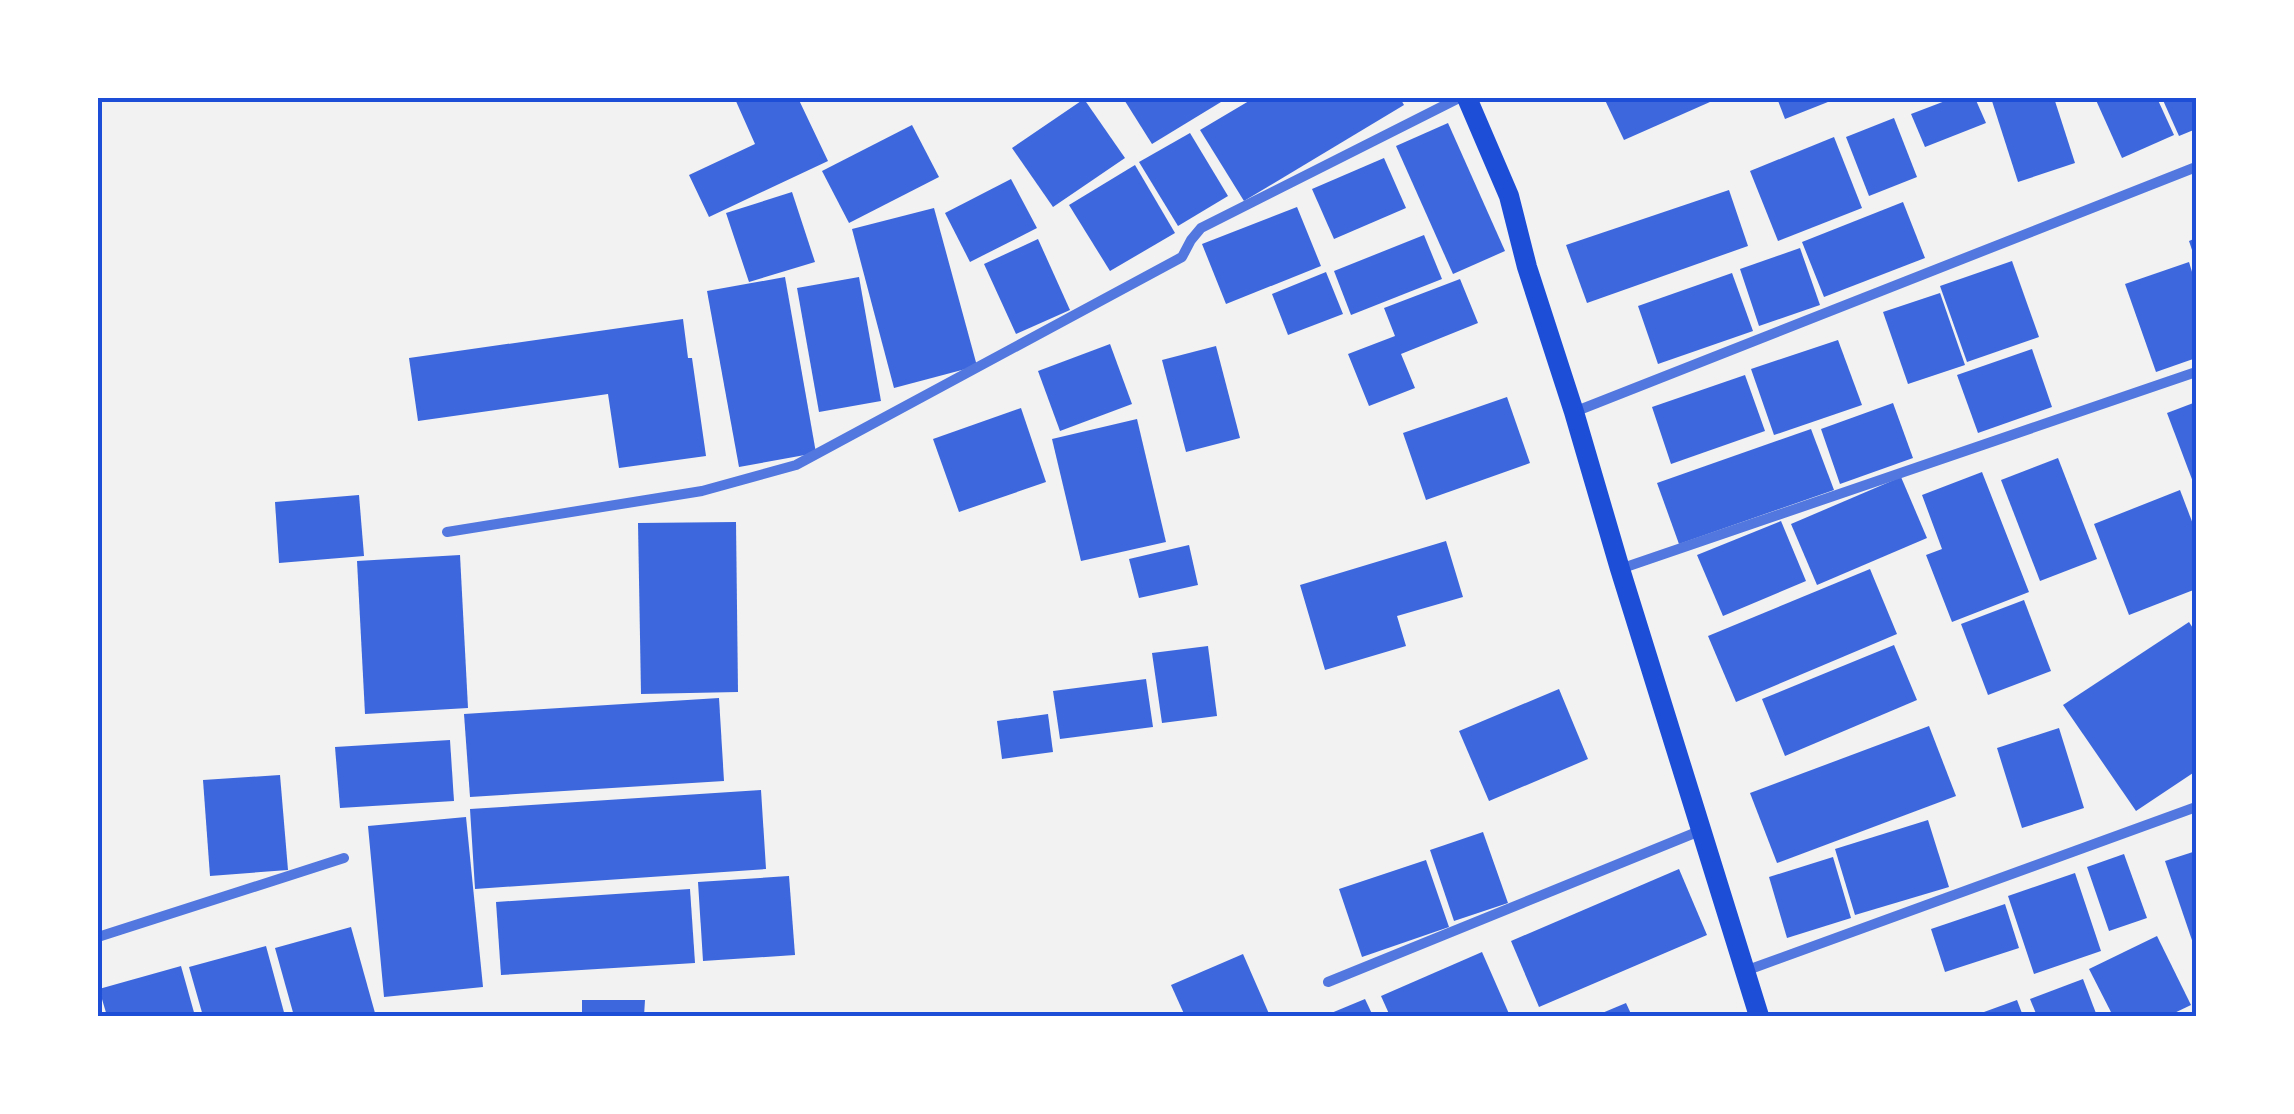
<svg xmlns="http://www.w3.org/2000/svg" width="2294" height="1114" viewBox="0 0 2294 1114" font-family="Cabin,sans-serif">
<rect width="100%" height="100%" fill="#f2f2f2"/>
<g fill="#3d67dc">
<path d="M739 98H798L828 161 709 217 689 175 755 144 735 99Z"/>
<path d="M1123 98H1218L1221 102 1152 144Z"/>
<path d="M1254 98H1400L1404 105 1244 201 1200 130Z"/>
<path d="M1604 98H1719L1624 140Z"/>
<path d="M1777 98H1838L1785 119Z"/>
<path d="M1953 98H1975L1986 123 1925 147 1911 114Z"/>
<path d="M1991 98H2054L2075 163 2018 182Z"/>
<path d="M2095 98H2157L2174 135 2122 158Z"/>
<path d="M2162 98H2196V129L2179 136Z"/>
<path d="M1084 99 1125 158 1053 207 1012 148Z"/>
<path d="M1894 118 1917 177 1869 196 1846 137Z"/>
<path d="M1448 123 1505 251 1453 274 1396 146Z"/>
<path d="M912 125 939 177 849 223 822 171Z"/>
<path d="M1190 133 1228 196 1178 226 1139 162Z"/>
<path d="M1834 137 1862 208 1778 241 1750 171Z"/>
<path d="M1384 158 1406 208 1334 239 1312 189Z"/>
<path d="M1135 165 1175 233 1110 271 1069 205Z"/>
<path d="M1011 179 1037 228 970 262 945 213Z"/>
<path d="M1729 190 1748 246 1587 303 1566 245Z"/>
<path d="M792 192 815 262 749 282 726 213Z"/>
<path d="M1903 202 1925 258 1824 297 1802 242Z"/>
<path d="M1297 207 1321 266 1226 304 1202 244Z"/>
<path d="M934 208 977 366 894 388 852 229Z"/>
<path d="M1424 235 1442 279 1351 315 1334 271Z"/>
<path d="M2196 238V262L2189 241Z"/>
<path d="M1038 239 1070 310 1016 334 984 264Z"/>
<path d="M1800 248 1820 305 1759 326 1740 269Z"/>
<path d="M2012 261 2039 337 1967 362 1940 286Z"/>
<path d="M2189 262 2196 285V358L2156 372 2125 284Z"/>
<path d="M1326 272 1343 314 1288 335 1272 294Z"/>
<path d="M1732 273 1753 331 1658 364 1638 306Z"/>
<path d="M785 277 816 453 739 467 707 291Z"/>
<path d="M859 277 881 401 819 412 797 288Z"/>
<path d="M1460 279 1478 323 1401 354 1415 388 1369 406 1348 354 1395 336 1384 308Z"/>
<path d="M1940 293 1965 365 1908 384 1883 312Z"/>
<path d="M683 319 688 358H692L706 456 619 468 608 394 418 421 409 358Z"/>
<path d="M1838 340 1862 405 1774 435 1751 369Z"/>
<path d="M1110 344 1132 404 1060 431 1038 371Z"/>
<path d="M1216 346 1240 438 1186 452 1162 360Z"/>
<path d="M2032 349 2052 407 1978 433 1957 375Z"/>
<path d="M1745 375 1765 431 1671 464 1652 407Z"/>
<path d="M1507 397 1530 463 1426 500 1403 433Z"/>
<path d="M2196 402V490L2167 413Z"/>
<path d="M1893 403 1913 458 1840 484 1821 429Z"/>
<path d="M1021 408 1046 482 959 512 933 439Z"/>
<path d="M1137 419 1166 542 1081 561 1052 439Z"/>
<path d="M1811 429 1834 490 1679 544 1657 483Z"/>
<path d="M2058 458 2097 559 2040 581 2001 480Z"/>
<path d="M1982 472 2029 592 1952 622 1926 555 1942 549 1922 495Z"/>
<path d="M1901 477 1927 538 1817 585 1791 524Z"/>
<path d="M2180 490 2196 532V589L2129 615 2094 524Z"/>
<path d="M359 495 364 556 279 563 275 502Z"/>
<path d="M1781 521 1806 581 1723 616 1697 555Z"/>
<path d="M736 522 738 692 641 694 638 523Z"/>
<path d="M1446 541 1463 597 1397 616 1406 646 1325 670 1300 585Z"/>
<path d="M1189 545 1198 585 1139 598 1129 559Z"/>
<path d="M460 555 468 708 365 714 357 561Z"/>
<path d="M1870 569 1897 634 1736 702 1708 636Z"/>
<path d="M2024 600 2051 671 1988 695 1961 624Z"/>
<path d="M2189 622 2196 633V771L2136 811 2063 705Z"/>
<path d="M1894 645 1917 700 1785 756 1762 699Z"/>
<path d="M1208 646 1217 716 1162 723 1152 653Z"/>
<path d="M1146 679 1153 727 1060 739 1053 691Z"/>
<path d="M1559 689 1588 759 1489 801 1459 731Z"/>
<path d="M719 698 724 781 470 797 464 714Z"/>
<path d="M1048 714 1053 752 1002 759 997 721Z"/>
<path d="M1929 726 1956 796 1777 863 1750 793Z"/>
<path d="M2059 728 2084 808 2022 828 1997 748Z"/>
<path d="M450 740 454 801 340 808 335 747Z"/>
<path d="M280 775 288 870 210 876 203 780Z"/>
<path d="M761 790 766 869 475 889 470 809Z"/>
<path d="M466 817 483 987 384 997 368 826Z"/>
<path d="M1928 820 1949 887 1855 915 1835 849Z"/>
<path d="M1483 832 1508 903 1454 921 1430 850Z"/>
<path d="M2196 851V952L2165 861Z"/>
<path d="M2124 854 2147 918 2109 931 2087 867Z"/>
<path d="M1833 857 1851 918 1787 938 1769 877Z"/>
<path d="M1426 860 1449 927 1362 957 1339 889Z"/>
<path d="M1679 869 1707 935 1539 1007 1511 941Z"/>
<path d="M2075 873 2101 951 2034 974 2008 896Z"/>
<path d="M789 876 795 955 703 961 698 882Z"/>
<path d="M690 889 695 963 501 975 496 902Z"/>
<path d="M2005 904 2019 948 1945 972 1931 929Z"/>
<path d="M351 927 375 1013 363 1016H294L275 948Z"/>
<path d="M2157 936 2191 1005 2168 1016H2113L2089 969Z"/>
<path d="M266 946 285 1016H203L189 967Z"/>
<path d="M1482 952 1510 1016H1390L1381 996Z"/>
<path d="M1243 954 1270 1016H1185L1171 985Z"/>
<path d="M181 966 195 1016H107L99 989Z"/>
<path d="M2083 979 2097 1016H2037L2030 999Z"/>
<path d="M1365 999 1373 1016H1324Z"/>
<path d="M582 1000H645L644 1016H582Z"/>
<path d="M2017 1000 2023 1016H1973Z"/>
<path d="M1626 1003 1632 1016H1595Z"/>
</g>
<g fill="none" stroke-linecap="round" stroke-linejoin="round">
<g stroke="#5277de" stroke-width="10">
<path d="M1574 412 2196 167"/>
<path d="M447 532 702 491 796 465 1182 257 1191 240 1201 228 1459 98"/>
<path d="M1620 569 2196 372"/>
<path d="M98 937 344 858"/>
<path d="M1745 971 2196 807"/>
<path d="M1328 982 1702 830"/>
</g>
<path stroke="#1d4ed8" stroke-width="20" d="M1467 98 1509 196 1527 267 1574 412 1620 569 1759 1016"/>
</g>
<rect width="2294" height="1114" fill="none" stroke="#ffffff" stroke-width="200"/>
<rect x="100" y="100" width="2094" height="914" fill="none" stroke="#1d4ed8" stroke-width="4"/>
</svg>
